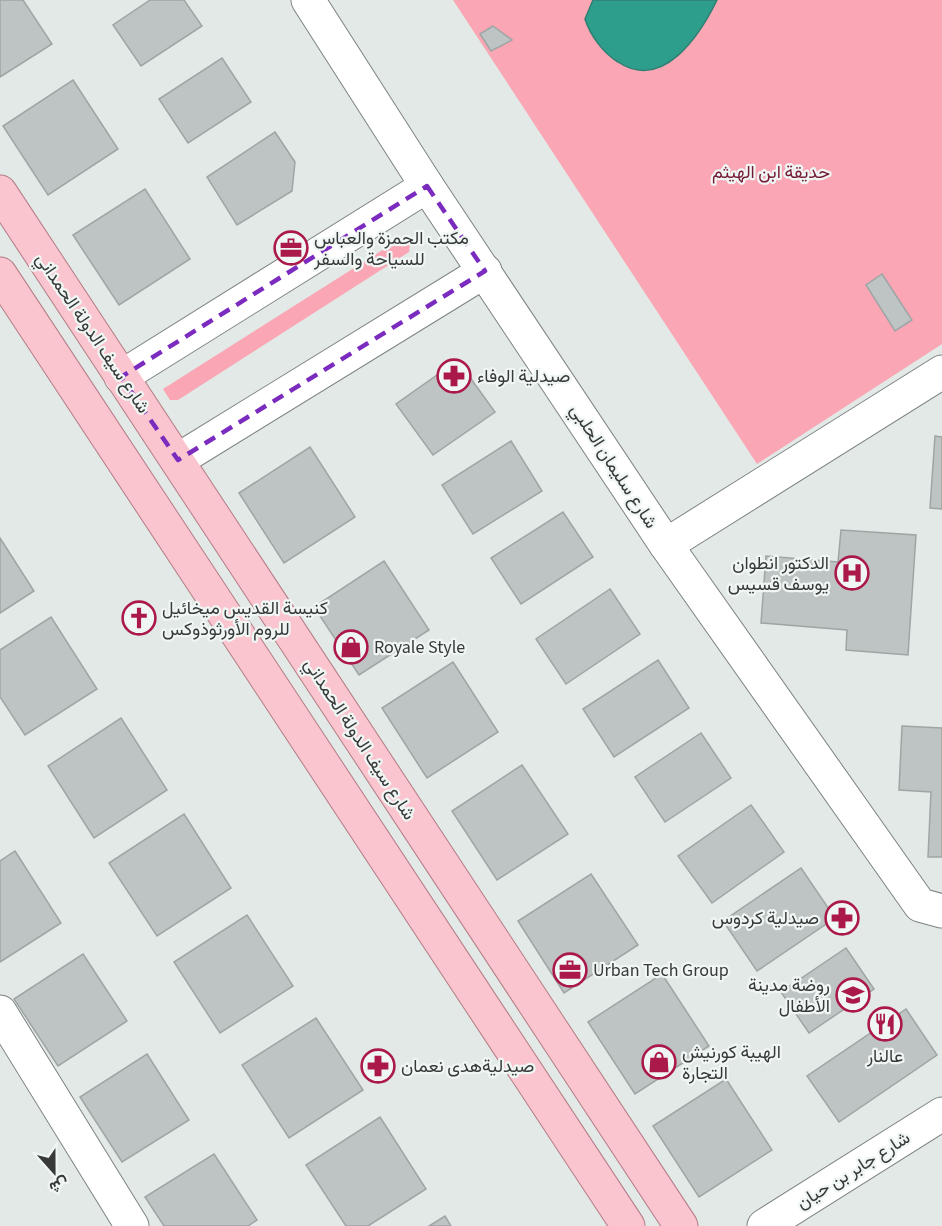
<svg xmlns="http://www.w3.org/2000/svg" width="942" height="1226" viewBox="0 0 942 1226" font-family="'Source Sans 3',Vazirmatn,sans-serif">
<rect width="100%" height="100%" fill="#e2e9e7"/>
<g fill="#faa6b4">
<path d="M453 0H942V344L757 464Z"/>
<path d="M403 237 410 243 409 252 178 400H170L163 389Z"/>
</g>
<path fill="#2d9d8c" stroke="#307f73" stroke-width="1.5" d="M593 0H717C700 35 663 92 618 62 603 53 590 35 585 19Z"/>
<g fill="#bdc4c3" stroke="#9fa5a4" stroke-width="1.5">
<path d="M0 0H23L52 44 0 77Z"/>
<path d="M150 0H184L202 26 141 66 113 25Z"/>
<path d="M493 26 512 40 491 51 480 34Z"/>
<path d="M222 58 251 102 188 143 159 99Z"/>
<path d="M73 80 118 149 48 195 3 126Z"/>
<path d="M275 132 295 162 292 191 237 225 207 177Z"/>
<path d="M145 189 190 259 119 305 73 235Z"/>
<path d="M882 274 912 320 895 331 866 285Z"/>
<path d="M447 368 464 369 495 412 433 455 396 404Z"/>
<path d="M935 436 942 437V509L930 508Z"/>
<path d="M511 441 542 491 473 534 442 485Z"/>
<path d="M310 447 355 517 284 563 239 493Z"/>
<path d="M563 512 593 557 521 604 491 558Z"/>
<path d="M841 530 916 535 908 655 846 650 847 630 761 623 766 556 838 562Z"/>
<path d="M0 538 34 591 0 613Z"/>
<path d="M384 561 429 630 359 675 314 607Z"/>
<path d="M610 589 640 634 566 684 536 639Z"/>
<path d="M51 617 97 689 25 735 0 697V650Z"/>
<path d="M658 660 689 708 614 757 583 709Z"/>
<path d="M453 662 498 732 427 778 382 708Z"/>
<path d="M121 718 167 790 94 838 48 766Z"/>
<path d="M902 726 942 728V857H928L931 792 899 790Z"/>
<path d="M701 733 731 778 665 822 635 777Z"/>
<path d="M522 765 568 834 497 880 452 811Z"/>
<path d="M751 805 784 852 712 903 678 856Z"/>
<path d="M184 814 231 888 157 936 109 863Z"/>
<path d="M15 851 61 923 0 962V861Z"/>
<path d="M801 868 835 918 757 971 723 921Z"/>
<path d="M591 874 638 945 564 993 518 921Z"/>
<path d="M247 915 293 986 220 1033 174 962Z"/>
<path d="M846 948 874 989 809 1033 781 992Z"/>
<path d="M83 954 127 1021 58 1066 14 999Z"/>
<path d="M662 974 709 1046 635 1094 588 1022Z"/>
<path d="M906 1009 937 1055 839 1122 807 1076Z"/>
<path d="M316 1018 363 1090 289 1138 242 1065Z"/>
<path d="M147 1054 189 1120 122 1162 80 1097Z"/>
<path d="M726 1079 772 1150 699 1197 653 1126Z"/>
<path d="M380 1117 426 1189 368 1226H346L306 1165Z"/>
<path d="M214 1154 257 1220 248 1226H164L145 1197Z"/>
<path d="M445 1216 451 1226H429Z"/>
</g>
<g fill="none" stroke-linecap="round" stroke-linejoin="round">
<defs>
<g id="minor">
<path d="M308 0 427 186 666 545 920 905 942 911"/>
<path d="M121 377 427 186"/>
<path d="M178 460 485 271"/>
<path d="M666 545 942 372"/>
<path d="M0 1012 132 1226"/>
<path d="M764 1226 942 1114"/>
</g>
<g id="major">
<path d="M0 192 681 1226"/>
<path d="M0 274 628 1226"/>
</g>
</defs>
<use href="#minor" stroke="#7d8382" stroke-width="35"/>
<use href="#major" stroke="#b47c85" stroke-width="35"/>
<use href="#minor" stroke="#fff" stroke-width="33"/>
<use href="#major" stroke="#fac5ce" stroke-width="33"/>
</g>
<path fill="none" stroke="#7b2cbf" stroke-width="4.5" stroke-dasharray="12 8" stroke-linejoin="round" d="M427 186 485 271 178 460 121 377Z"/>
<defs>
<symbol id="office-ring" viewBox="-11 -11 22 22"><circle r="9.5" fill="#eff6f4" stroke="#ab184a" stroke-width="1.5"/><path d="M-6-3h4V-5.5h4V-3h4V5H-6ZM-1-4.5V-3h2v-1.5ZM-6 0V1H6V0Z" fill="#ab184a"/></symbol>
<symbol id="pharmacy-ring" viewBox="-11 -11 22 22"><circle r="9.5" fill="#eff6f4" stroke="#ab184a" stroke-width="1.5"/><path d="M-2-6h4v4h4v4h-4v4h-4v-4h-4v-4h4Z" fill="#ab184a"/></symbol>
<symbol id="hospital-ring" viewBox="-11 -11 22 22"><circle r="9.5" fill="#eff6f4" stroke="#ab184a" stroke-width="1.5"/><path d="M-5-5h3v3.5h4V-5h3V5h-3V1.5h-4V5h-3Z" fill="#ab184a"/></symbol>
<symbol id="church-ring" viewBox="-11 -11 22 22"><circle r="9.5" fill="#eff6f4" stroke="#ab184a" stroke-width="1.5"/><path d="M-1.2-6h2.4v3.5h3.3v2.4h-3.3V6h-2.4V-.1h-3.3v-2.4h3.3Z" fill="#ab184a"/></symbol>
<symbol id="shop-ring" viewBox="-11 -11 22 22"><circle r="9.5" fill="#eff6f4" stroke="#ab184a" stroke-width="1.5"/><path d="M-5-2.5h2.3a2.7 3.5 0 0 1 5.4 0H5L5.5 6h-11ZM-1.5-2.5h3a1.5 2.3 0 0 0-3 0Z" fill="#ab184a"/></symbol>
<symbol id="school-ring" viewBox="-11 -11 22 22"><circle r="9.5" fill="#eff6f4" stroke="#ab184a" stroke-width="1.5"/><path d="M0-5L7-2L0 1L-7-2ZM-4 1L0 2.5L4 1V4Q0 6-4 4Z" fill="#ab184a"/></symbol>
<symbol id="restaurant-ring" viewBox="-11 -11 22 22"><circle r="9.5" fill="#eff6f4" stroke="#ab184a" stroke-width="1.5"/><path d="M-5-6h1v4h1v-4h1v4h1v-4h1v5L-1.5 .5V6h-2V.5L-5-1ZM5-6V6H3V1.5H1.5Q1.5-4 5-6Z" fill="#ab184a"/></symbol>
</defs>
<g fill-rule="evenodd">
<use href="#office-ring" x="272" y="229" width="38" height="38"/>
<use href="#pharmacy-ring" x="435" y="357" width="38" height="38"/>
<use href="#hospital-ring" x="833" y="554" width="38" height="38"/>
<use href="#church-ring" x="120" y="599" width="38" height="38"/>
<use href="#shop-ring" x="332" y="628" width="38" height="38"/>
<use href="#pharmacy-ring" x="823" y="899" width="38" height="38"/>
<use href="#office-ring" x="551" y="951" width="38" height="38"/>
<use href="#school-ring" x="834" y="976" width="38" height="38"/>
<use href="#restaurant-ring" x="866" y="1005" width="38" height="38"/>
<use href="#shop-ring" x="640" y="1043" width="38" height="38"/>
<use href="#pharmacy-ring" x="359" y="1047" width="38" height="38"/>
</g>
<g text-anchor="middle" stroke-width="4.5" stroke-linejoin="round" paint-order="stroke">
<g font-size="18" fill="#761b35" stroke="#eff6f4">
<text x="771" y="178">حديقة ابن الهيثم</text>
</g>
<g font-size="18" fill="#383a3a" stroke="#eff6f4" text-anchor="start">
<text x="314" y="244">مكتب الحمزة والعباس<tspan x="314" dy="21">للسياحة والسفر</tspan></text>
<text x="477" y="382">صيدلية الوفاء</text>
<text x="829" y="569" text-anchor="end">الدكتور انطوان<tspan x="829" dy="21">يوسف قسيس</tspan></text>
<text x="162" y="614">كنيسة القديس ميخائيل<tspan x="162" dy="21">للروم الأورثوذوكس</tspan></text>
<text x="374" y="653">Royale Style</text>
<text x="819" y="924" text-anchor="end">صيدلية كردوس</text>
<text x="593" y="976">Urban Tech Group</text>
<text x="830" y="991" text-anchor="end">روضة مدينة<tspan x="830" dy="21">الأطفال</tspan></text>
<text x="682" y="1058">الهيبة كورنيش<tspan x="682" dy="21">التجارة</tspan></text>
<text x="885" y="1062" text-anchor="middle">عالنار</text>
<text x="401" y="1072">صيدليةهدى نعمان</text>
</g>
<g font-size="18" fill="#383a3a" stroke="#eff6f4">
<text transform="translate(93 333) rotate(56)" y="6">شارع سيف الدولة الحمداني</text>
<text transform="translate(614 466) rotate(57)" y="6">شارع سليمان الحلبي</text>
<text transform="translate(360 739) rotate(57)" y="6">شارع سيف الدولة الحمداني</text>
<text transform="translate(853 1170) rotate(-32)" y="6">شارع جابر بن حيان</text>
</g>
</g>
<g transform="translate(54 1172) rotate(159)" stroke="#eff6f4" stroke-width="4.5" paint-order="stroke">
<path d="M0-4.5L10 22L0 15L-10 22Z" fill="#383a3a"/>
<text y="-9" font-size="16" font-weight="bold" text-anchor="middle" fill="#383a3a">ش</text>
</g>
</svg>
